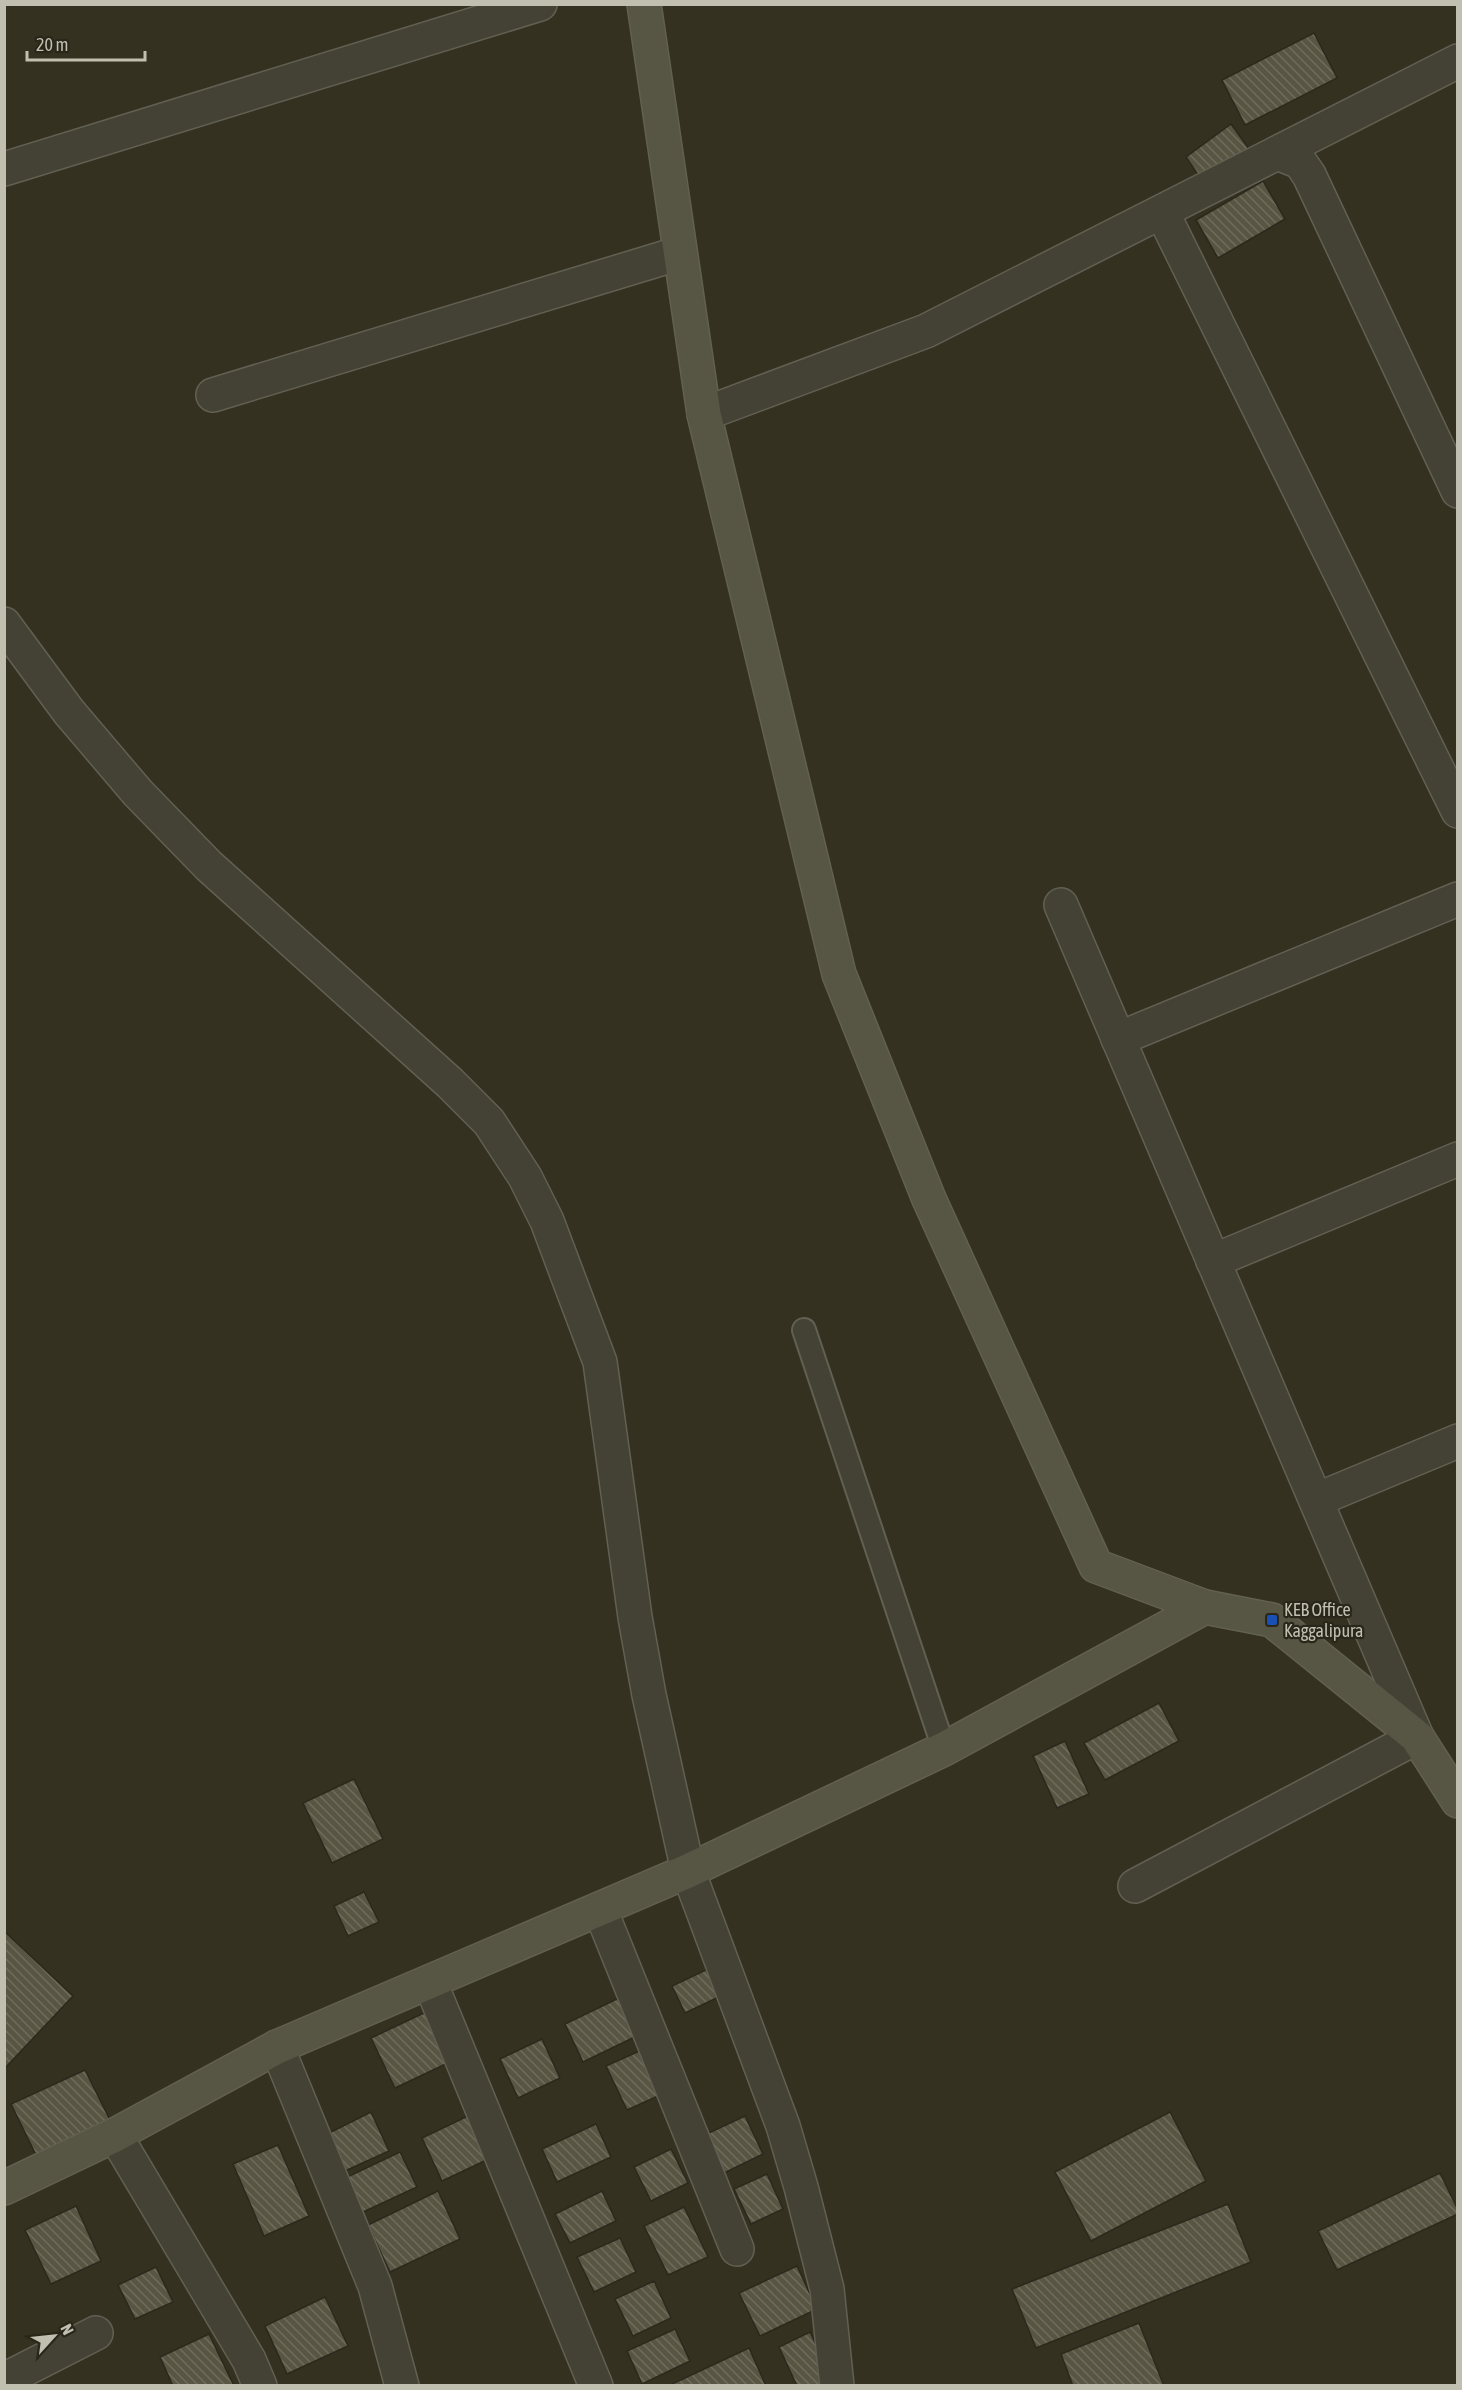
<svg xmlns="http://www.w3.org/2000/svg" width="1462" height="2390" viewBox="0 0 1462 2390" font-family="'Asap Condensed',sans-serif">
<defs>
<pattern id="building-back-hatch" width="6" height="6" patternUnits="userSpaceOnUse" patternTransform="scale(1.5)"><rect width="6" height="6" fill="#585543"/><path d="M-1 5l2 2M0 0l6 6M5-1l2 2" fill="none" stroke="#6e6c5c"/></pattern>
</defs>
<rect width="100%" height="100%" fill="#343121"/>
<g fill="url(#building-back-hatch)" stroke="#2b291c" stroke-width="1.5">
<path d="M1314 33 1337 78 1245 125 1222 80Z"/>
<path d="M1231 124 1249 149 1203 182 1186 157Z"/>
<path d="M1263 181 1285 219 1218 258 1196 220Z"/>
<path d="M1159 1703 1179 1741 1105 1780 1084 1743Z"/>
<path d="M1065 1741 1089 1794 1057 1808 1033 1756Z"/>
<path d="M354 1779 383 1839 332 1863 303 1803Z"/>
<path d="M364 1892 379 1922 348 1936 334 1906Z"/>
<path d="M4 1931 73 1996 6 2067 4 2066Z"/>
<path d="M710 1968 723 1995 685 2013 672 1986Z"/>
<path d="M623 1996 641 2034 583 2062 565 2024Z"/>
<path d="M426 2012 450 2062 395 2088 371 2038Z"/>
<path d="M542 2039 560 2078 518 2098 500 2059Z"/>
<path d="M646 2048 667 2092 627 2110 606 2066Z"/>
<path d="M85 2070 110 2120 36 2155 11 2104Z"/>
<path d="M371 2112 389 2151 345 2171 327 2134Z"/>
<path d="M1170 2112 1206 2181 1091 2241 1055 2172Z"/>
<path d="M472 2114 493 2157 442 2181 422 2138Z"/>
<path d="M745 2116 763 2154 716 2177 698 2138Z"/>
<path d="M596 2124 611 2157 557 2182 542 2149Z"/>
<path d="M278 2145 309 2216 264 2236 233 2164Z"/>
<path d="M671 2149 688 2183 651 2201 634 2167Z"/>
<path d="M400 2152 417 2187 361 2213 345 2178Z"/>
<path d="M1440 2173 1458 2210V2214L1337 2270 1318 2231Z"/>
<path d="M767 2174 783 2209 751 2224 734 2189Z"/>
<path d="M438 2191 460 2239 390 2272 368 2225Z"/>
<path d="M602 2191 616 2221 570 2243 555 2214Z"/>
<path d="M1228 2204 1251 2262 1036 2348 1012 2289Z"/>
<path d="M76 2206 101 2261 51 2284 25 2230Z"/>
<path d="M684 2207 708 2257 668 2275 644 2226Z"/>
<path d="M620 2238 636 2272 594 2292 577 2257Z"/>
<path d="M797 2266 817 2309 760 2336 739 2293Z"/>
<path d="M156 2267 173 2302 135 2319 118 2285Z"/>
<path d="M654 2281 671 2318 633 2336 615 2299Z"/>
<path d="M325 2297 348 2346 287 2374 265 2326Z"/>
<path d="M1139 2323 1164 2386H1073L1061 2354Z"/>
<path d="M675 2329 690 2361 642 2384 627 2351Z"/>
<path d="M810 2332 832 2379 817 2386H797L779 2347Z"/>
<path d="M209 2334 234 2386H173L160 2357Z"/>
<path d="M749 2348 766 2386H673L672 2384Z"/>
</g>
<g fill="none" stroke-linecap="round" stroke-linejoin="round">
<defs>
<path id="lane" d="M804 1330 944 1749"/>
<g id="street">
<path d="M1277 153 1458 61"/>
<path d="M4 169 540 4"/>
<path d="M1162 212 1458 811"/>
<path d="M213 395 680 253"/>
<path d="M704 414 926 331 1277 153 1300 162 1309 175 1458 491"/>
<path d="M4 624 69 712 138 793 209 866 450 1083 489 1122 525 1177 547 1221 600 1362 635 1617 649 1695 688 1871 783 2126 801 2187 827 2289 837 2386"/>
<path d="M1061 905 1417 1737 1135 1886"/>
<path d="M1118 1039 1458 899"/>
<path d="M1213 1261 1458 1159"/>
<path d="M1316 1500 1458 1441"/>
<path d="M600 1909 737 2249"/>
<path d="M430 1982 596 2386"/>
<path d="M277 2047 375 2286 402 2386"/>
<path d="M115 2135 249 2360 260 2386"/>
<path d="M4 2380 96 2333"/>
</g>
<g id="secondary">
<path d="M644 4 704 414 839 974 929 1199 1096 1566 1205 1607 1272 1620 1417 1737 1458 1801"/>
<path d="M4 2188 115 2135 277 2047 688 1871 944 1749 1205 1607"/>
</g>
</defs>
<use href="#lane" stroke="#626052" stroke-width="26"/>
<use href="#street" stroke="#626052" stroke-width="36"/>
<use href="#secondary" stroke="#626052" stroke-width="36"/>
<use href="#lane" stroke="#444235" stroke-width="22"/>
<use href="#street" stroke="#444235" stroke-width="33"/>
<use href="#secondary" stroke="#575543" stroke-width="33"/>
</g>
<rect fill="#1a4fb4" stroke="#29271a" stroke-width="2" x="1266" y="1614" width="12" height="12" rx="3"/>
<g text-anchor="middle" stroke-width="4.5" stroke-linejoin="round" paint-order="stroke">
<g font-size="18" fill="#c1bfaf" stroke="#29271a" text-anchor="start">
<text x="1284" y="1616">KEB Office<tspan x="1284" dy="21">Kaggalipura</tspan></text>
</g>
</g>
<rect width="1462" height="2390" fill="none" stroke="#c1bfaf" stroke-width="12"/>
<g transform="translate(54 2336) rotate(63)" stroke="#29271a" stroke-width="4.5" paint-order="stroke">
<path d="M0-4.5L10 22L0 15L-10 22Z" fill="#c1bfaf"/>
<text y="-9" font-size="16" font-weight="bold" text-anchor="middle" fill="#c1bfaf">N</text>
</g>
<path d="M27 51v9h118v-9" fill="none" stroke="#c1bfaf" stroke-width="3"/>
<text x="36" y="51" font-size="18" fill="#c1bfaf" stroke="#29271a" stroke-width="4.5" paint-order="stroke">20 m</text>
</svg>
